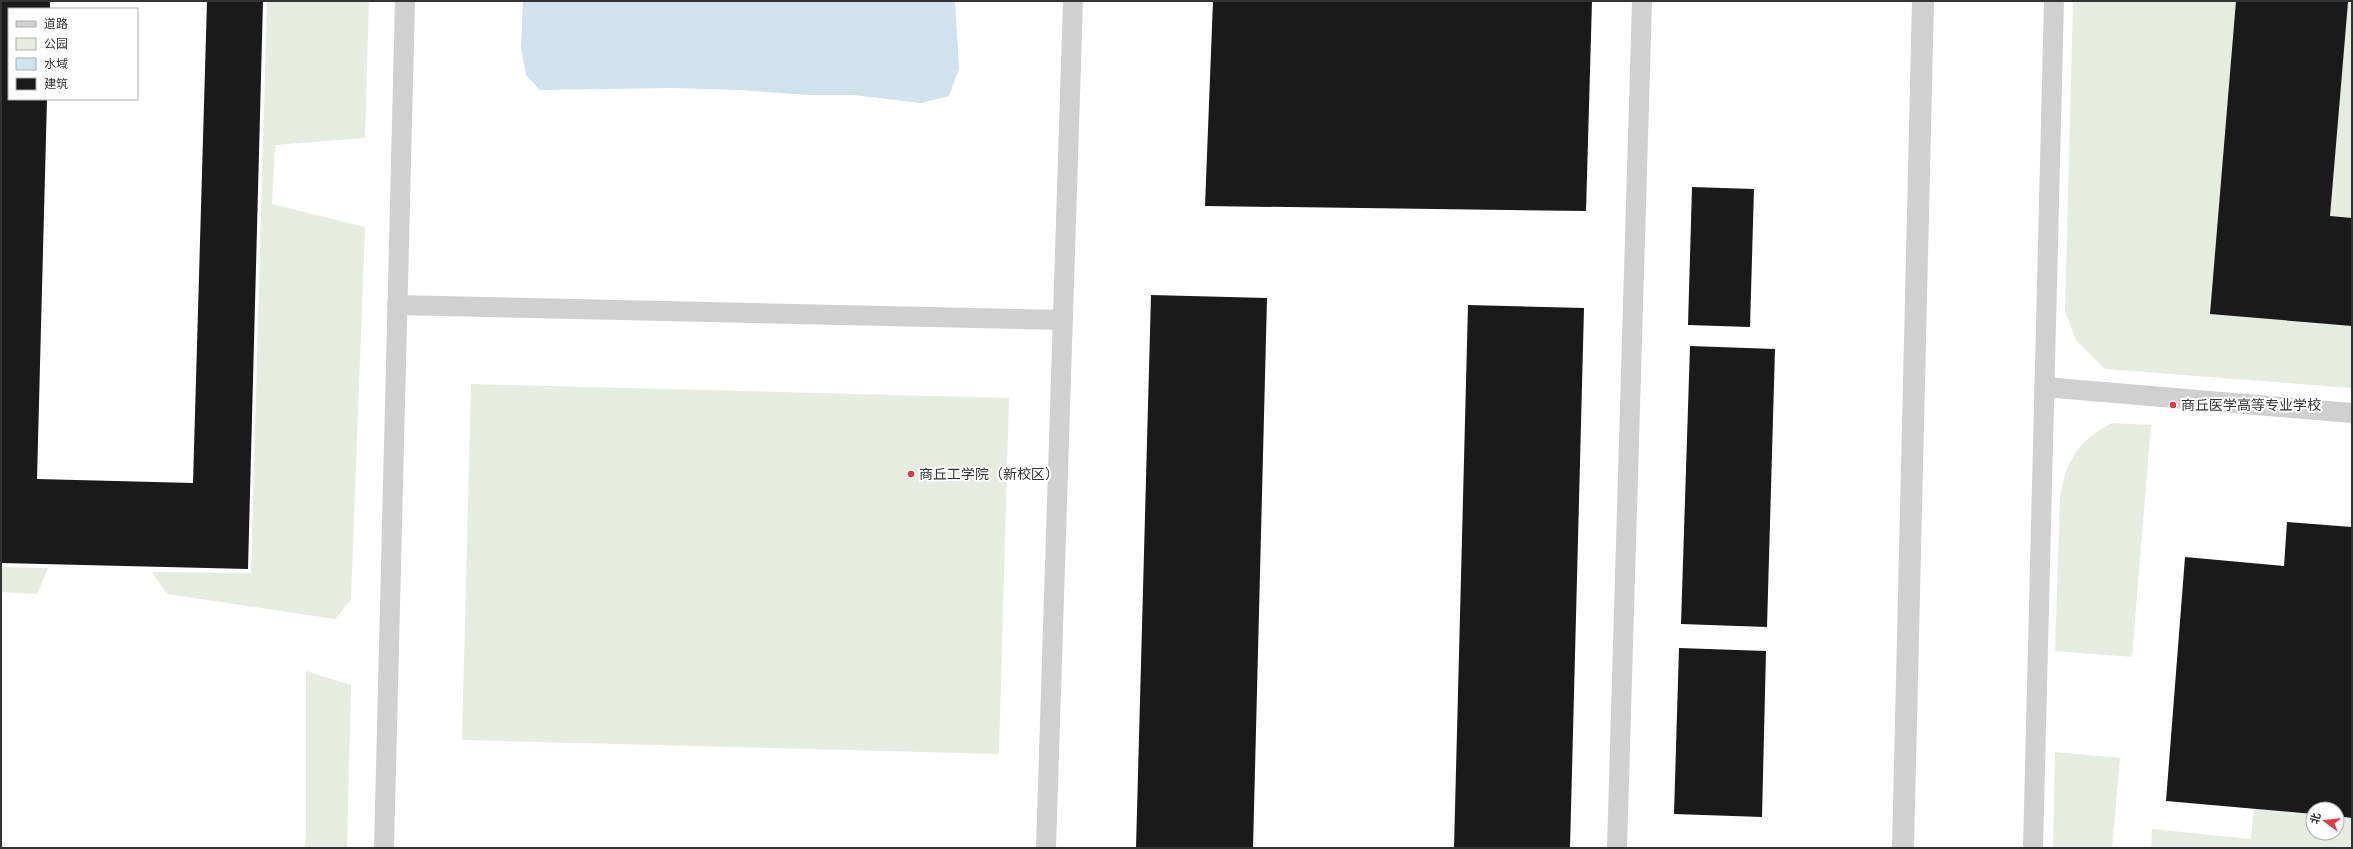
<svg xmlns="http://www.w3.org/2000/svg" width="2353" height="849" viewBox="0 0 2353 849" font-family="'Archivo Narrow','Noto Sans SC',sans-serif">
<rect width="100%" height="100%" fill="#fff"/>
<g fill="#e6ecdf">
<path d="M267 1H369L365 138 275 145 272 204 365 227 351 600 335 619 167 594 152 572 251 573Z"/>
<path d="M2073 1H2352V388L2105 369 2076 340 2065 312Z"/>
<path d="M471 384 1009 398 999 754 462 740Z"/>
<path d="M2112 423 2151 425 2132 657 2055 651 2060 496C2067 459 2078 441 2112 423Z"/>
<path d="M1 567 48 568 37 594 1 592Z"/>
<path d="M306 671 351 685 347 848H304L306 839Z"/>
<path d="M2055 752 2120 758 2112 848H2053Z"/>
<path d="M2254 809 2313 814V833H2337V816L2352 818V848H2151L2152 829 2251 839Z"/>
</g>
<path fill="#cfe2ee" d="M523 1H955L959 69 949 96 921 103 853 95H810L738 90 673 88 540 90 526 75 521 48Z"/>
<g fill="#1a1a1a">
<path d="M1 1H50V9H9V99H47L37 479 193 483 207 1H263L248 569 1 563Z"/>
<path d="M1213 1H1592L1586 211 1205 206Z"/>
<path d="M2236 1 2348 2 2330 216 2352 218V326L2210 314Z"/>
<path d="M1692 187 1754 189 1750 327 1688 325Z"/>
<path d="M1151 295 1267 298 1253 848H1136Z"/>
<path d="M1468 305 1584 308 1570 848H1454Z"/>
<path d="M1690 346 1775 349 1767 627 1681 624Z"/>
<path d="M2287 522 2352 527V818L2337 816V809H2313V814L2166 801 2185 557 2284 566Z"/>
<path d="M1679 648 1766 651 1762 817 1674 814Z"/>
</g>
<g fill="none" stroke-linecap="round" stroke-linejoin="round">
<g stroke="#d0d0d0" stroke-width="20">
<path d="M397 305 1063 320"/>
<path d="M2044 387 2352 413"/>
<path d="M384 848 405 1"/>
<path d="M1046 848 1073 1"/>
<path d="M1617 848 1642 1"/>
<path d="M2033 848 2054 1"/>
</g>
<path stroke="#d0d0d0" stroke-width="22" d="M1903 848 1923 1"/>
</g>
<g fill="#e63946" stroke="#fff" stroke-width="1.5">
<circle cx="2173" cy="405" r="4"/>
<circle cx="911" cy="474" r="4"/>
</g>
<g text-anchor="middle" stroke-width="4" stroke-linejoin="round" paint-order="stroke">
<g font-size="14" fill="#333" stroke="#fff" text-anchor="start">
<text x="2181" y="410">商丘医学高等专业学校</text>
<text x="919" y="479">商丘工学院（新校区）</text>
</g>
</g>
<rect width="2353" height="849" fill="none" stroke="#333333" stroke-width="4"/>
<rect x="8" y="8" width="130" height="92" fill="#ffffff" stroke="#adadad"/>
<rect x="16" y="21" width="20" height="6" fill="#d0d0d0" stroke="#adadad"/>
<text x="44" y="28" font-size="12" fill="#333333">道路</text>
<rect x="16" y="38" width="20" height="12" fill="#e6ecdf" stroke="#adadad"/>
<text x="44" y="48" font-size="12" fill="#333333">公园</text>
<rect x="16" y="58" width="20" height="12" fill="#cfe2ee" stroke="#adadad"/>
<text x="44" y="68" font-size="12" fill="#333333">水域</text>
<rect x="16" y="78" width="20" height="12" fill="#1a1a1a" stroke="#adadad"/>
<text x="44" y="88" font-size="12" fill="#333333">建筑</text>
<g transform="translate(2325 821) rotate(285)"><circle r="19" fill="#ffffff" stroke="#adadad"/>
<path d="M0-3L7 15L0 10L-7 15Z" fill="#e63946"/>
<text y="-6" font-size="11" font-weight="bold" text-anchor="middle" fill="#333333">北</text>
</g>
</svg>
